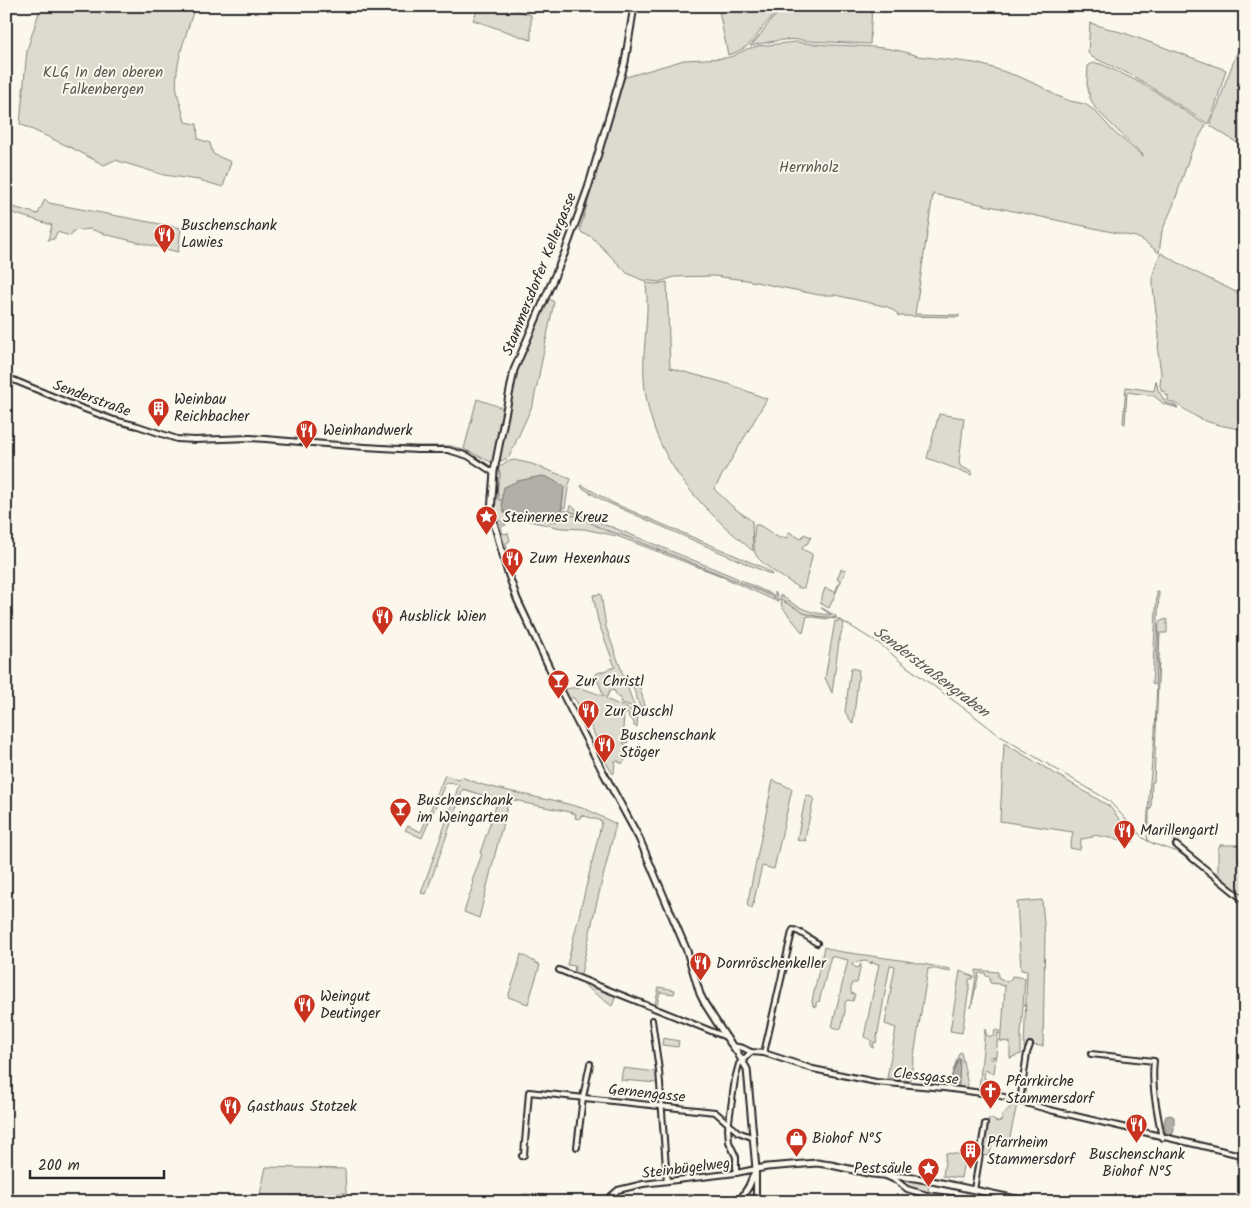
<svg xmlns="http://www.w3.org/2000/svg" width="1251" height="1208" viewBox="0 0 1251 1208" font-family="Kalam,sans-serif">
<rect width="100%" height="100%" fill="#fbf7ec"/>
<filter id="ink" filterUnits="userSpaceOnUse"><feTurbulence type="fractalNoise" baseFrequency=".02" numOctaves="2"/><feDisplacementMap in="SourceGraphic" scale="10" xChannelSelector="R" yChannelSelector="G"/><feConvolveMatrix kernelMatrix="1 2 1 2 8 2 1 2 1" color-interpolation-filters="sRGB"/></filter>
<g filter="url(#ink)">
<g fill="#dddad0" stroke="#84827e">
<path d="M41 6H195C188 30 173 66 177 91 179 101 183 111 185 122L197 124 198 139 210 143 213 154 231 162 223 187 199 180 164 175 115 160 104 165 72 148 20 124 27 50Z"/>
<path d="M479 6H502L531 15V40L473 20Z"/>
<path d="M718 6H788C778 12 770 18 763 27 758 34 754 41 747 46 742 50 735 53 728 55Z"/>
<path d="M792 6H872L870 44 807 41C789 37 768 42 750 46 758 39 764 29 771 20 777 14 784 11 792 6Z"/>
<path d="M1090 23 1127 34 1226 70 1215 107 1208 124 1145 83 1129 74 1092 57 1088 53Z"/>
<path d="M1245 32V148L1211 126 1210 123 1219 103 1226 81Z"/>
<path d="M796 42C836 48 880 42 918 56L975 63 990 67 1020 77 1042 87 1055 95 1070 101 1085 104 1095 111 1115 133 1143 156V155L1113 126 1095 108 1090 98 1087 84 1088 66 1093 63 1101 64 1131 78 1156 92 1206 125 1191 152 1173 206 1162 231 1159 253 1144 241 1136 237 933 194 915 314 959 315V317L898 316 897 313 888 307 835 295H819L746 280 714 276 674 277 659 282 642 280 627 273 592 237 582 233 580 229 623 80 626 77 684 60 725 58 733 56 747 49 758 46Z"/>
<path d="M45 199 49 203 181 228 178 252 108 235 90 229 73 231 71 236 57 232 54 239 48 240 52 225 6 211V205L38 214Z"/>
<path d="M1161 253 1191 270 1236 292 1245 291V430C1230 427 1213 425 1199 418 1188 413 1180 404 1168 401V395L1165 396V390L1162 392 1160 386 1161 373 1158 353 1159 336 1153 288V274L1157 261Z"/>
<path d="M667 282 670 368 729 384 767 399 714 489 733 507 752 521 753 551C733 534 712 516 695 496 666 463 647 423 644 379 642 347 650 315 646 283L656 284Z"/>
<path d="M548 298 554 302 533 404 509 457 501 461 500 460 511 394 518 367Z"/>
<path d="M1156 380 1158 390 1166 403 1174 405 1178 408 1164 404 1154 396 1127 392 1125 424 1123 423 1126 387 1154 391Z"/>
<path d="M477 399 503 408 493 463 464 449Z"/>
<path d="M939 414 964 418 959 463 961 467 972 471V475L927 458Z"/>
<path d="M514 460 532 464 571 479C567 488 567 498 565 508H562L564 487 547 477 518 481 502 493 503 510 506 515C514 515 523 515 532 516 541 518 550 524 560 520L561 513H569L571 505 574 508 604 525 612 527 732 576 775 596V592L776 593 778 602 714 573 617 536 584 529 561 528 520 519 497 522 494 503 498 468 506 462Z"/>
<path d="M582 485 613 503 762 567 771 573 772 575 604 501 581 487Z"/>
<path d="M505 523 506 525 501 527 503 534 508 533 510 541 506 543 508 554 506 555 497 525Z"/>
<path d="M755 525H759L781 539 783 537 786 538 789 532 801 539 804 534 811 537 807 544H805L802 549 812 554V557L804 588H799C789 581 759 564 755 553 753 545 754 533 755 525Z"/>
<path d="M841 569 846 570 829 608 820 603 825 588 835 592 840 580 837 579Z"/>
<path d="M1157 592H1159L1155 685 1152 684Z"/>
<path d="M601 594 606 627 635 708 620 702 621 698 617 697V695L615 693V691L610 690 607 697H605L608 700 638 713 637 727 634 726V722L629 718 628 714 624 713 623 729 626 732V735L629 738 627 743 625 742 623 743 627 746 628 751 627 753 624 754 625 760 622 764 620 762 619 763V761H615L614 773 613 774C604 761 599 746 593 731 588 719 581 708 573 697L570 700 567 698 564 690C577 684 591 692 604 696L595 674 615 667 598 621 593 595Z"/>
<path d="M780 595C799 608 808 613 831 615L821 608H822L836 616 835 619 828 618 827 619 807 616 803 633 782 607Z"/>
<path d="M1167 619V633H1160L1154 782H1152L1151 809H1149V828L1160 829V827L1176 841 1164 832 1161 833 1159 836 1148 831 1147 828 1150 782 1155 733 1159 623 1161 621Z"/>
<path d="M838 620 844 623 839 641 832 693 825 678 835 621 837 622Z"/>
<path d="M851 668 859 670 853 724 845 712Z"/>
<path d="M639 685 645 705 640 707 633 687Z"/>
<path d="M1004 743 1109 806 1129 831 1134 842 1093 835V837L1081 839 1080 850 1070 848 1073 832 1000 821Z"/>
<path d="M445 775 459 780 461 777 483 785 548 800 549 799 586 809 616 824 594 914 581 974 574 972 575 966 567 965 602 821 581 815 580 819 575 818 576 814 565 811 524 803V802L509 799 479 918 464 912 474 882 472 881 482 854 480 853 498 800 463 789 426 894 421 893 459 785 450 782 445 784 422 838 405 830 408 826 421 832Z"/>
<path d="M773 780 792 789 774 869 762 866 752 909 747 905Z"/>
<path d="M806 795 814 798 805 838 806 841 803 840 801 841 797 840Z"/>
<path d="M1220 845H1238V860H1245V897L1218 875V849Z"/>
<path d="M1042 900 1045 935 1043 1046 1029 1045 1027 1049 1024 1048 1027 971 1021 970 1017 902Z"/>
<path d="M824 947 836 951 907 961 950 969V971C944 973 937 967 928 969L910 1081 887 1078 896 1028 885 1024 895 966 890 965 876 1043 874 1042 873 1048 871 1047V1040L864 1037 879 964 872 963V961L871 964V963L865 961 852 963V965L857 968 859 967 861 964 857 983H852L851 986V993L855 994 853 1001 847 1000 845 1003V1011L841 1029 832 1027 848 960 831 956 819 1002 818 1001 816 1003V1007L813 1006 812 1001Z"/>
<path d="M521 954 540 965 528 1004 508 997 518 967Z"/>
<path d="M976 970 998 972V977L1007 982 1011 979 1012 976 1025 978 1021 1033V1054L1010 1058V1042L1000 1041 1001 1034 998 1033 996 1056 990 1057V1059H993L994 1057H996L994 1074H992V1073L988 1072V1071L985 1070 984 1078 987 1080H993V1081L985 1085 979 1089 985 1029 987 1036H994L995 1029 998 1031 1002 1032 1005 986 999 985V984L990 983V977L986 976 985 973H979L971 1008 976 977Z"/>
<path d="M960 971 974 977 973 979H969V989L962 1033 950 1031Z"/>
<path d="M581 982 616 996 612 1006 581 983Z"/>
<path d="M659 987 675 990 674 994 660 992 657 1005 655 1004Z"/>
<path d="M663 1038 679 1041 678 1047 662 1045Z"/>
<path d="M961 1052 968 1085 967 1088 951 1087 949 1084 959 1053Z"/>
<path d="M623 1068 657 1072 658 1083 621 1080Z"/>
<path d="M1015 1103 1017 1104 1008 1146 993 1143 989 1156 981 1155 988 1119H993L996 1122 1001 1121 1002 1119V1115Z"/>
<path d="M946 1153 965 1155 961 1178 943 1176Z"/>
<path d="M266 1167 345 1169 346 1193 294 1196 269 1202H260L259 1199Z"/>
<path d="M905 1179 930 1183 928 1189 929 1191 927 1192 905 1186 903 1183V1181Z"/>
<path d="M523 1194 544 1195 543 1202H521Z"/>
</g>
<g fill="#b1afa7" stroke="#7b7a75">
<path d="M541 476 547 477 562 485 564 487 563 497 560 520C550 524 541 518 532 516 524 515 514 515 506 515 500 508 502 495 504 487L518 481Z"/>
<path d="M958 1059H960L959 1085 952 1086 950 1085V1081Z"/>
<path d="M1171 1115 1174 1117V1131L1172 1135 1166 1133 1164 1123 1166 1116Z"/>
</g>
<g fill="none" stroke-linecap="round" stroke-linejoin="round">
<g stroke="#7b7a75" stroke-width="1">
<path d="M6 381 21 385 59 402 89 413"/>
<path d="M259 437 275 438"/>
<path d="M308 441 398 446H451C467 450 480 460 494 468"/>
<path d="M497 470 500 472C501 477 499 479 498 484 497 489 498 495 499 500L502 501"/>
<path d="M488 497 490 476"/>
<path d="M561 510C570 511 580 513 586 519"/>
<path d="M569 515 577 516 605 530 625 536 732 579 785 602 804 613 816 616 836 618 844 622 881 645 906 666 972 714 1000 736 1108 800 1144 839 1154 844 1178 852 1218 882 1245 907"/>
<path d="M1147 835 1148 841"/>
</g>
<defs>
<g id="street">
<path d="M6 377 79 407 114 420 138 426 177 439 195 440 250 438 266 439 300 442 365 447 417 450H448L468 456 494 473"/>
<path d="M1176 845 1245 901"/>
<path d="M559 970 726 1037"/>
<path d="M652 1020 659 1070 667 1181"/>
<path d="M733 1046 743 1048 751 1052 764 1053 813 1069 876 1082 944 1088 997 1095 1050 1110 1245 1156"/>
<path d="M764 1053 792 932 793 930C799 930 811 940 817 943"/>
<path d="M1091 1054 1154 1061C1151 1084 1157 1110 1161 1133L1163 1138"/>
<path d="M1020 1101 1027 1053 1030 1045"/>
<path d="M577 1147 583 1097 590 1064"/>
<path d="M522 1156 524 1155 529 1092 715 1112 738 1132 754 1138"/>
<path d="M736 1173V1157L729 1142 728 1128 735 1079 739 1064 751 1052"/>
<path d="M886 1176 897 1181 907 1189 927 1195 981 1202"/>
<path d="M974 1190 985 1124"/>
<path d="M604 1202 618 1190 643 1184 736 1173 756 1169V1202"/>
</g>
<g id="secondary">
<path d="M634 6 625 62 588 188 565 252 514 370 494 471 491 512 507 570 517 599 549 667 602 770 639 838 687 951 700 994 705 1004 726 1037 737 1052 747 1069 756 1169"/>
<path d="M756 1169 767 1167 817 1163 831 1165 872 1174 915 1178 932 1181 1031 1202"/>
<path d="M739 1202 749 1186 756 1169"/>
</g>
</defs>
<use href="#street" stroke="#2b2b2b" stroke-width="8"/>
<use href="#secondary" stroke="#2b2b2b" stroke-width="9"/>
<use href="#street" stroke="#fbf7ec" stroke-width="4"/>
<use href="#secondary" stroke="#fbf7ec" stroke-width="5"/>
</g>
</g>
<defs>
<symbol id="restaurant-pin" viewBox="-11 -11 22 30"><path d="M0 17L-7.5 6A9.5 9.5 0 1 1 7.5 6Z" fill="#c8321e" stroke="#fbf7ec"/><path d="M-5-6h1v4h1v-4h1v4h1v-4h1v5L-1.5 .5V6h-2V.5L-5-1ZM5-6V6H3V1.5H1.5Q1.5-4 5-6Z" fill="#fff"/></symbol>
<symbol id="building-pin" viewBox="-11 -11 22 30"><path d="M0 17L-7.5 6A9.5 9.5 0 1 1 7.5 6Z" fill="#c8321e" stroke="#fbf7ec"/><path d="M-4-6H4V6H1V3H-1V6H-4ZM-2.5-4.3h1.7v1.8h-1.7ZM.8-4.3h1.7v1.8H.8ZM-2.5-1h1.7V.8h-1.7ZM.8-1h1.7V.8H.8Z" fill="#fff"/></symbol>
<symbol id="sight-pin" viewBox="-11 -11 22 30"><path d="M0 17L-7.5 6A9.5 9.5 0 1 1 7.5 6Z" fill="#c8321e" stroke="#fbf7ec"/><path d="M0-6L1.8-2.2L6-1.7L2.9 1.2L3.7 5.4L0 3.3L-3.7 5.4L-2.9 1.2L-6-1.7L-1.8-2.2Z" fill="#fff"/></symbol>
<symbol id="bar-pin" viewBox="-11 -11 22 30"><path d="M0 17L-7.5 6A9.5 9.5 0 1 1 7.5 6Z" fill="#c8321e" stroke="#fbf7ec"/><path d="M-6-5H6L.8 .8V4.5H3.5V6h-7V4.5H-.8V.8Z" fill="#fff"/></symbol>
<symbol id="church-pin" viewBox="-11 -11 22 30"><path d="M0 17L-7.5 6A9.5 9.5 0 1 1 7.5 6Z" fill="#c8321e" stroke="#fbf7ec"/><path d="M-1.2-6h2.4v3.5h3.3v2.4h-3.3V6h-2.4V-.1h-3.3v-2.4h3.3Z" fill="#fff"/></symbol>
<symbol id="shop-pin" viewBox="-11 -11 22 30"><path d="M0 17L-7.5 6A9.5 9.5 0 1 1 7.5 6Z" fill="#c8321e" stroke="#fbf7ec"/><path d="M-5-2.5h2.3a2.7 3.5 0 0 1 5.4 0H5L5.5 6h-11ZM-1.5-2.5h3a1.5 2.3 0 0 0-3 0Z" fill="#fff"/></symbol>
</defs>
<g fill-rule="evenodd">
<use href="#restaurant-pin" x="152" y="222" width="25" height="34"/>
<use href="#building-pin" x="146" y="396" width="25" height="34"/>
<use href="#restaurant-pin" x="294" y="418" width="25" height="34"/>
<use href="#sight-pin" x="474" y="504" width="25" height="34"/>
<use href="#restaurant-pin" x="500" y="546" width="25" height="34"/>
<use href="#restaurant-pin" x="370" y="604" width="25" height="34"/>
<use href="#bar-pin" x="546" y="668" width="25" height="34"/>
<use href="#restaurant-pin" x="576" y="698" width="25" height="34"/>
<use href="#restaurant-pin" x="592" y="732" width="25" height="34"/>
<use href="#bar-pin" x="388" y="796" width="25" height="34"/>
<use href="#restaurant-pin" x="1112" y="818" width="25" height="34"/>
<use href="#restaurant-pin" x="688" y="950" width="25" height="34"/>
<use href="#restaurant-pin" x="292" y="992" width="25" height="34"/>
<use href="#church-pin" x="978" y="1078" width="25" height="34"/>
<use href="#restaurant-pin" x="218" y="1094" width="25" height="34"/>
<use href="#restaurant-pin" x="1124" y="1112" width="25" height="34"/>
<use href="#shop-pin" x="784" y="1126" width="25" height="34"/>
<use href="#building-pin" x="958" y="1138" width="25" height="34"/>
<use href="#sight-pin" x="916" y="1156" width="25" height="34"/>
</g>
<g text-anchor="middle" stroke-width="4" stroke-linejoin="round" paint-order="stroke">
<g font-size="15" fill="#585754" stroke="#fbf7ec">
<text x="103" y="77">KLG In den oberen<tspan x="103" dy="17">Falkenbergen</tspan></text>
<text x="809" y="172">Herrnholz</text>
</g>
<g font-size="15" fill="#2b2b2b" stroke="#fbf7ec" text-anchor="start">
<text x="181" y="230">Buschenschank<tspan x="181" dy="17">Lawies</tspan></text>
<text x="174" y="404">Weinbau<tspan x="174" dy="17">Reichbacher</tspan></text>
<text x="323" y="435">Weinhandwerk</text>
<text x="503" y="522">Steinernes Kreuz</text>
<text x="529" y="563">Zum Hexenhaus</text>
<text x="399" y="621">Ausblick Wien</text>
<text x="575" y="686">Zur Christl</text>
<text x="604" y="716">Zur Duschl</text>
<text x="620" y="740">Buschenschank<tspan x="620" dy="17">Stöger</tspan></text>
<text x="417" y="805">Buschenschank<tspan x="417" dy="17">im Weingarten</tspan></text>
<text x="1140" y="835">Marillengartl</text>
<text x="716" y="968">Dornröschenkeller</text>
<text x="320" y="1001">Weingut<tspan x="320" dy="17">Deutinger</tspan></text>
<text x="1006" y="1086">Pfarrkirche<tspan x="1006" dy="17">Stammersdorf</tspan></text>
<text x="247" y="1111">Gasthaus Stotzek</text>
<text x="812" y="1143">Biohof N°5</text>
<text x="987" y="1147">Pfarrheim<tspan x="987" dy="17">Stammersdorf</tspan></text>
<text x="1137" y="1159" text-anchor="middle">Buschenschank<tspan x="1137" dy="17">Biohof N°5</tspan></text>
<text x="912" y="1173" text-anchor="end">Pestsäule</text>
</g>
<g font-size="15" fill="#2b2b2b" stroke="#fbf7ec">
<text transform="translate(539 274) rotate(-68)" y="5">Stammersdorfer Kellergasse</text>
<text transform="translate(92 398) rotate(20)" y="5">Senderstraße</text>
<text transform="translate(926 1076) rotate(6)" y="5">Clessgasse</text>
<text transform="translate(647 1093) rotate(6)" y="5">Gernengasse</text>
<text transform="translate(686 1168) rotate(-7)" y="5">Steinbügelweg</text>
</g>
<g font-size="16" font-style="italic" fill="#5a5956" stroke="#fbf7ec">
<text transform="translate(932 671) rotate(37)" y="6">Senderstraßengraben</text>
</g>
</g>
<rect width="1251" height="1208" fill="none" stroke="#fbf7ec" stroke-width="25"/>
<rect x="12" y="12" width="1226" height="1183" fill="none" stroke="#2b2b2b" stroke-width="2" filter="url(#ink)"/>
<path d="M30 1170v8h134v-8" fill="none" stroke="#2b2b2b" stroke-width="2.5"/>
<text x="38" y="1170" font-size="15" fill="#2b2b2b" stroke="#fbf7ec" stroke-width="4" paint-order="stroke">200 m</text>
</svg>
